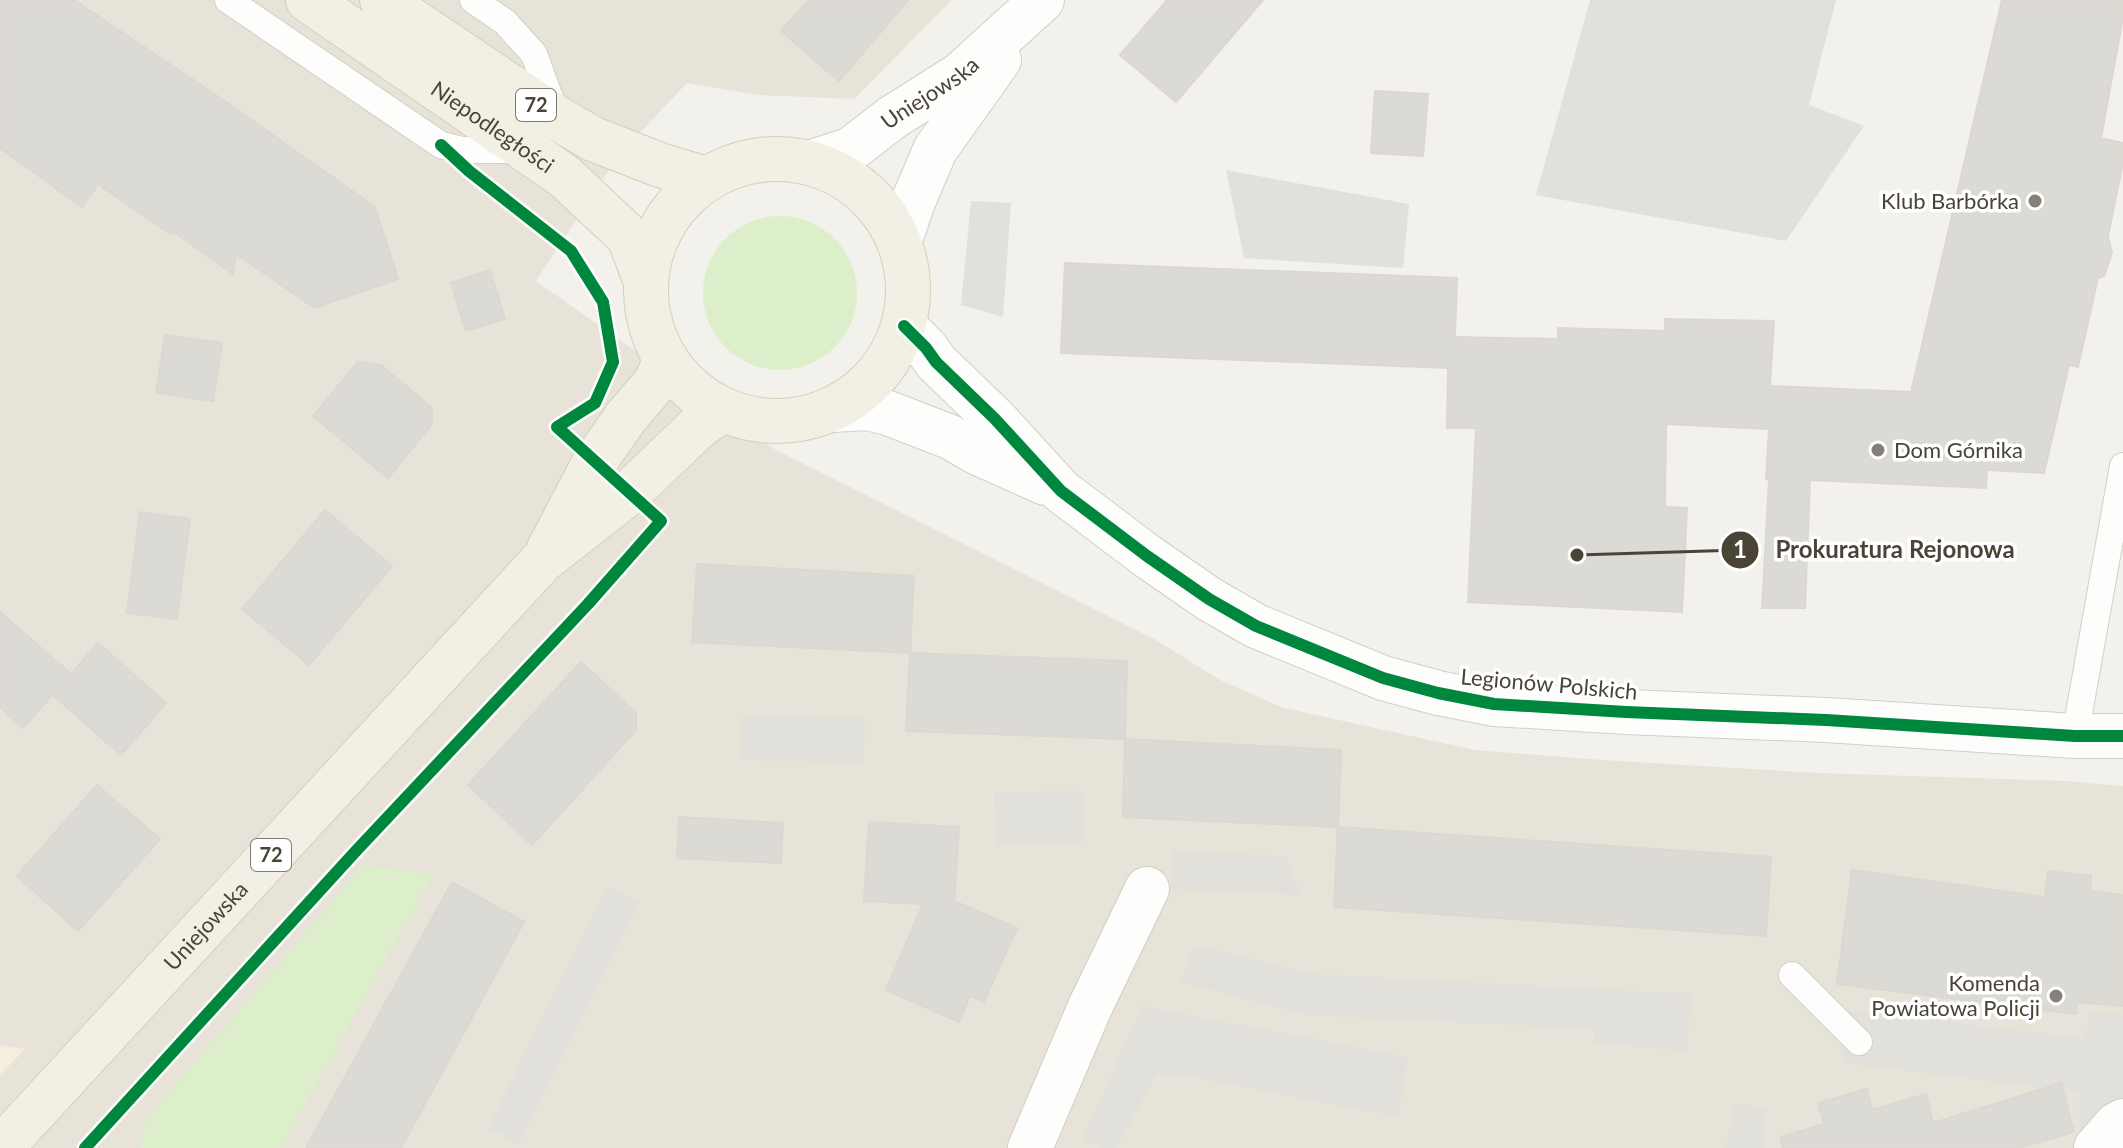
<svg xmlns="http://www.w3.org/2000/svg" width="2123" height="1148" viewBox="0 0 2123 1148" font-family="Lato,sans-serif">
<rect width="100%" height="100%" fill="#f2f1ec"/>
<path fill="#e7e3d9" d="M0 0H952L854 99 759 95 687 83 619 155 536 281 776 450 1156 640 1220 680 1284 708 1475 750 1602 760 1818 773 2065 781 2123 786V1148H0Z"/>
<path fill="#f5eede" d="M0 1045 25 1049 0 1075Z"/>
<g fill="#ddeeca">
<circle cx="780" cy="293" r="77"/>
<path d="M364 865 433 874 281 1148H141L146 1119Z"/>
</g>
<g fill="#e1e0da">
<path d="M1590 0H1836L1809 105 1864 126 1786 241 1536 195Z"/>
<path d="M1226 170 1409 204 1403 268 1244 258Z"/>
<path d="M971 201 1011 203 1003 317 961 305Z"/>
<path d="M743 716 865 718 864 763 741 760Z"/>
<path d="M1084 791V844L995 846 994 792Z"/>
<path d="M1173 851 1286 856 1301 895 1172 889Z"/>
<path d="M608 886 640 902 519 1144 488 1128Z"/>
<path d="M1194 945 1312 974 1691 994 1687 1051 1594 1043V1029L1305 1015 1181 982Z"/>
<path d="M1142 1006 1408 1057 1398 1117 1178 1074H1156L1117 1148H1102L1083 1139Z"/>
<path d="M1845 1010 2084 1038 2091 1012 2123 1015V1120L2079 1132V1092L1842 1063Z"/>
<path d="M1735 1103 1765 1108 1762 1148H1726Z"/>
</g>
<g fill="#dcdad4" stroke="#dbd8d1" stroke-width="2">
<path d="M0 0H74L219 97 375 207 398 279 315 308 236 254 233 274 173 231 170 234 98 184 82 207 0 148Z"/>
<path d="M809 0H908L839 81 781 31Z"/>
<path d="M1167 0H1263L1176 102 1120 55Z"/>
<path d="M2002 0H2123V17L2101 138 2123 143V163L2108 236 2112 253 2104 276 2098 278 2078 367 2069 365 2044 473 1987 470 1986 488 1810 480 1805 608H1762L1769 479H1766L1769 429 1666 424 1665 507 1687 508 1682 612 1468 602 1476 428H1447L1448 368 1061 353 1065 263 1457 278 1455 337 1558 339V328L1665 331V319L1774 321 1770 386 1911 392Z"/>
<path d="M1375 91 1428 94 1423 156 1371 153Z"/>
<path d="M490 270 505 319 466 331 451 283Z"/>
<path d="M165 335 222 343 213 401 156 393Z"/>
<path d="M358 362 381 365 432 408V424L388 478 313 416Z"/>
<path d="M325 510 392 566 309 665 242 609Z"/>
<path d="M140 512 190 519 177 619 127 613Z"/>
<path d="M697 564 914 576 910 653 692 642Z"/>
<path d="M0 612 71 674 98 643 166 703 121 755 53 695 68 677 23 728 0 707Z"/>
<path d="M910 653 1127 661 1125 739 906 731Z"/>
<path d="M581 662 636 713V730L532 845 468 785Z"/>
<path d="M1125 739 1341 750 1338 827 1123 817Z"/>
<path d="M97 785 160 839 78 931 17 876Z"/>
<path d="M679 817 783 823 781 863 677 858Z"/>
<path d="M869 822 959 827 954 901 1017 928 984 1002 970 996 959 1022 886 990 923 904 864 901Z"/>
<path d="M1338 827 1771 857 1766 936 1334 907Z"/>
<path d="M1852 870 2045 897 2048 871 2091 876 2090 891 2123 895V1006L2077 1002 2076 1014 1837 984Z"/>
<path d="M452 882 524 922 401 1148H306Z"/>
<path d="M2061 1083 2074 1132 2019 1148H1783L1781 1137 1824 1124 1818 1103 1867 1089 1872 1110 1926 1094 1933 1123Z"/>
</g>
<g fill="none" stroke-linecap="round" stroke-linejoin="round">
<defs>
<g id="service">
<path d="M228 0 441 145 462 150H519"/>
<path d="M473 0 505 22 534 54 556 115"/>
<path d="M2075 736 2123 466"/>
<path d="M1792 975 1859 1042"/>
</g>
<g id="minor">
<path d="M1030 1148 1090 1007 1147 889"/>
<path d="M2096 1148 2116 1125 2123 1121"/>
</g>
<g id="tertiary">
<path id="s1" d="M812 162 850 150 893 117 961 74 1042 0"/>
<path d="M900 240 913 202 935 150 999 60"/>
<path d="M904 326 926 348 936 362 995 419 1061 491 1147 556 1209 599 1256 626 1383 678 1438 693 1494 704 1626 712 1826 720 2075 736H2123"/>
<path d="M832 410 867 408 888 413 950 437 978 453 1045 483"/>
</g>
<g id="primary">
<path id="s2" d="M308 0 564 176 629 237 646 282"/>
<path d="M382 0 557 118 593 139 660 165 706 179"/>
<circle cx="777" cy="290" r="131"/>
<path d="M549 549 594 463 626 417 656 382 666 359"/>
<path id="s3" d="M1 1148 542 561 629 493 698 427 722 410"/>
</g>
</defs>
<use href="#service" stroke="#d0cfc9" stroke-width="28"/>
<use href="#minor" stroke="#d0cfc9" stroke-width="46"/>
<use href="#tertiary" stroke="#d0cfc9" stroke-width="46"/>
<use href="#primary" stroke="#d6cfb8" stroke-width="46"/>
<use href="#service" stroke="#fdfdfc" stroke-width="26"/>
<use href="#minor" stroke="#fdfdfc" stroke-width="44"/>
<use href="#tertiary" stroke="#fdfdfc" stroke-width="44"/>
<use href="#primary" stroke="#f2efe4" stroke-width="44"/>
<defs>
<g id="cycleway">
<path d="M904 326 926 348 936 362 995 419 1061 491 1147 556 1209 599 1256 626 1383 678 1438 693 1494 704 1626 712 1826 720 2075 736H2123"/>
<path d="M85 1148 355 852 588 604 661 521 557 427 595 403 613 362 603 302 571 251 469 171 441 145"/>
</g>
</defs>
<use href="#cycleway" stroke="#fff" stroke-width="17"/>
<use href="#cycleway" stroke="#00873e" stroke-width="12"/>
</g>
<g fill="#858176" stroke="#fff" stroke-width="3">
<circle cx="2035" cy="201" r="8"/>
<circle cx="1878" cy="450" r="8"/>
<circle cx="2056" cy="996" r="8"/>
</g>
<g text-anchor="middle" stroke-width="7" stroke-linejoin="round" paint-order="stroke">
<g fill="#fff" stroke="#807c72" stroke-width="2">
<rect x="516" y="89" width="40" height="32" rx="6"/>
<rect x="251" y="839" width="40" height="32" rx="6"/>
</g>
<g font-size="20" font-weight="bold" fill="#4a4436">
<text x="536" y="112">72</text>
<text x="271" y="862">72</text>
</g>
<g font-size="22" fill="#4a4436" stroke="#fff">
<text dy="8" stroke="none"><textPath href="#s1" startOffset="138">Uniejowska</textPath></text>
<text dy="8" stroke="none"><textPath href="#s2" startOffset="224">Niepodległości</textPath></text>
<text transform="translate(1549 684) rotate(5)" y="8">Legionów Polskich</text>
<text dy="8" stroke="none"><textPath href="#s3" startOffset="302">Uniejowska</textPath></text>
</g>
<g font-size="22" fill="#4a4436" stroke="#fff" text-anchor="end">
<text x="2019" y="209">Klub Barbórka</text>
<text x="1894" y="458" text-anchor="start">Dom Górnika</text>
<text x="2040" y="991">Komenda<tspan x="2040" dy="25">Powiatowa Policji</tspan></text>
</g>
</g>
<path fill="none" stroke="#4a4436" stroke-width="3" d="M1577 555L1740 550"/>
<g fill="#4a4436" stroke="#fff" stroke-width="3">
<circle cx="1577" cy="555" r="8"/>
<circle cx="1740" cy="550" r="20"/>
</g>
<g font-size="24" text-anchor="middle" font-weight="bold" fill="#fff">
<text x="1740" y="558">1</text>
</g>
<g font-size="24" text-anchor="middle" font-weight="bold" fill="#4a4436" stroke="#fff" stroke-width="7" stroke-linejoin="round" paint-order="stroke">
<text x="1895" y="558">Prokuratura Rejonowa</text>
</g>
</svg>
